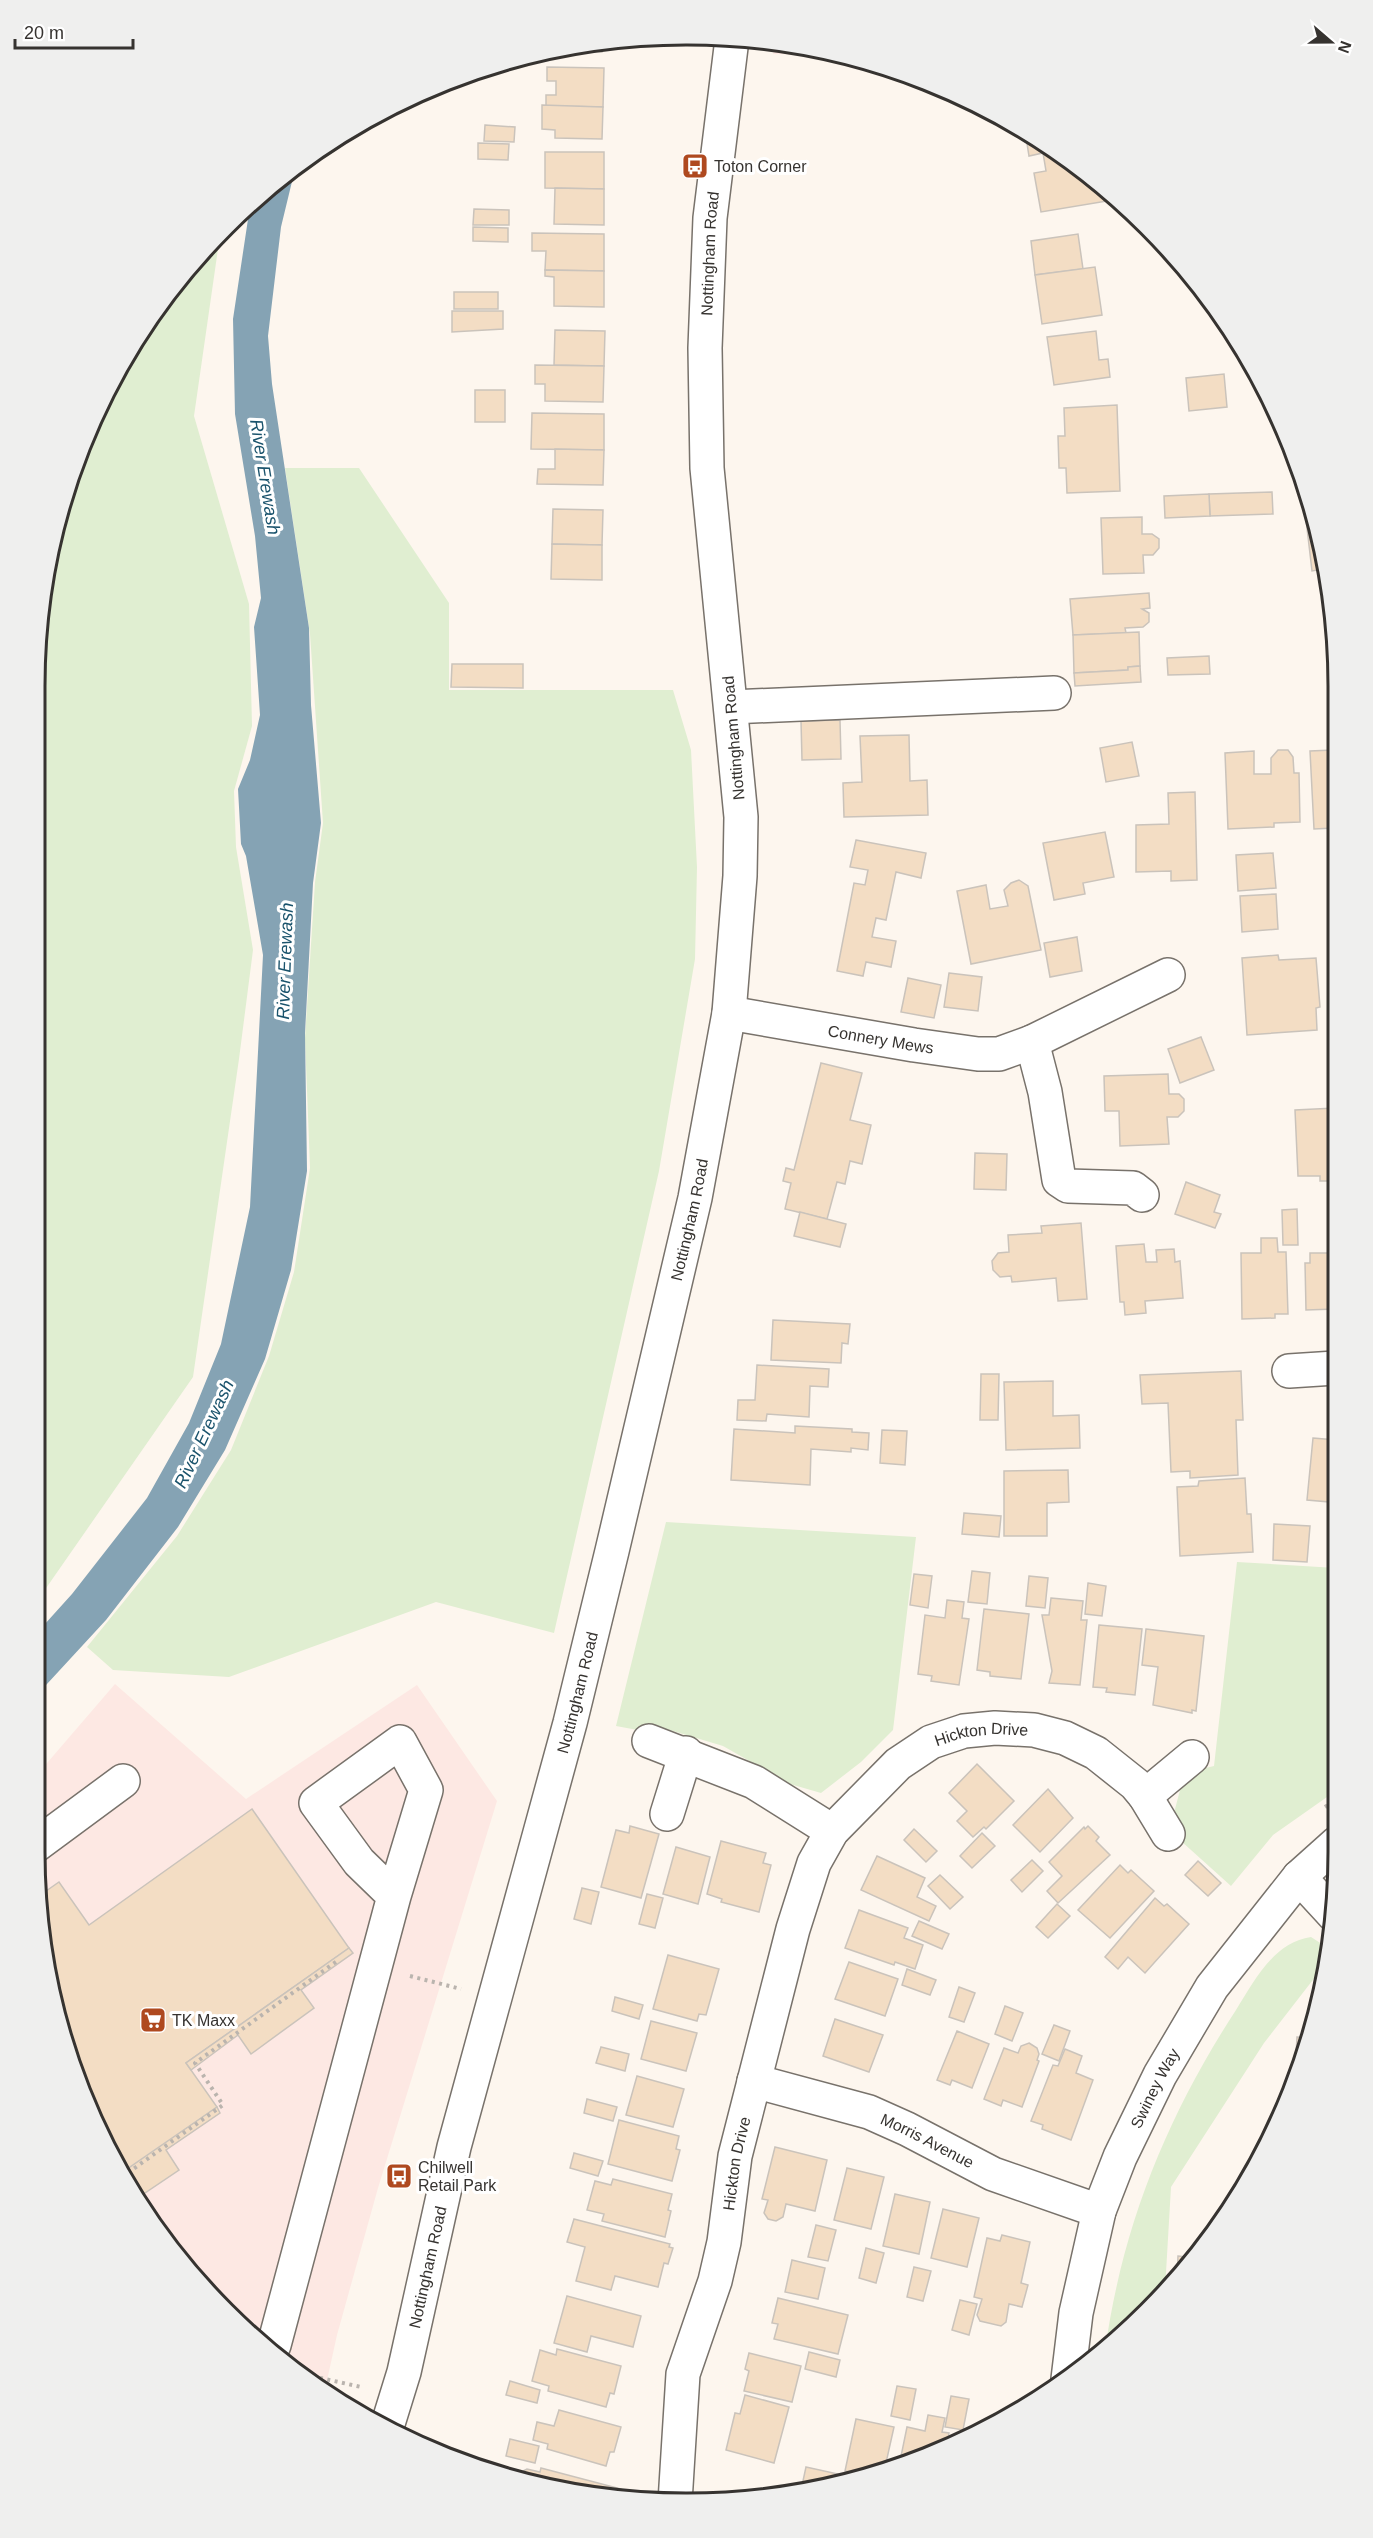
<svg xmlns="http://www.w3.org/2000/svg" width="1373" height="2538" viewBox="0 0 1373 2538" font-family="Helvetica,sans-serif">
<rect width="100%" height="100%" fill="#fdf6ee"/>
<g fill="#fde8e3">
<path d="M776 41 834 55 773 54Z"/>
<path d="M115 1684 246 1799 417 1685 497 1801 378 2188 337 2335 324 2394 256 2341 169 2249 122 2177 69 2061 47 1978 35 1852V1777Z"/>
</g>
<g fill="#e0eed1">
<path d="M220 235 194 416 249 604 252 726 234 791 236 847 253 950 239 1059 193 1377 35 1604 36 644 57 517 122 361 196 257Z"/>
<path d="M285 468H359L449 603V690H673L691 750 697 867 695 959 659 1171 554 1633 436 1602 229 1677 113 1670 87 1647 177 1536 231 1450 269 1356 294 1272 310 1168 305 1038 315 882 323 823 310 634Z"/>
<path d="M666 1522 916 1537 893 1730 861 1762 821 1793 790 1784 723 1746 663 1728 643 1731 616 1726Z"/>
<path d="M1237 1562 1336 1568 1337 1790 1273 1835 1231 1886 1181 1841 1174 1813 1180 1790 1197 1770 1214 1766Z"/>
<path d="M1311 1937 1328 1948 1326 1963 1264 2043 1171 2187 1165 2290 1105 2351C1122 2226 1168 2114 1236 2010 1254 1981 1274 1942 1311 1937Z"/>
</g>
<path fill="#85a3b4" d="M296 165 281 227 268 336 272 384 309 628 311 705 321 823 313 883 305 1033 307 1171 291 1270 265 1359 225 1450 178 1527 106 1620 35 1697V1635L72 1594 147 1498 189 1423 221 1344 250 1207 263 955 246 856 241 844 238 789 250 760 260 715 254 627 261 598 255 536 235 414 233 319 250 206Z"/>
<g fill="#f3ddc4" stroke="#cac3bb" stroke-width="1.5">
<path d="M604 43 602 52 573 48Z"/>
<path d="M547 67 604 68 603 107 546 106V95H556V81H547Z"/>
<path d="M542 105 603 107 602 139 555 138V130L542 129Z"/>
<path d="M485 125 515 127 514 142 484 141Z"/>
<path d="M1025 131 1117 197 1119 199 1041 212 1034 173 1046 171 1043 153 1029 156Z"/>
<path d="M478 143 509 144 508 160 478 159Z"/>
<path d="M545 152H604V189L545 188Z"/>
<path d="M555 188 604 189V225L554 224Z"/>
<path d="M474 209 509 210V225H473Z"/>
<path d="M473 227 508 228V242L473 241Z"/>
<path d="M532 233 604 234V271L545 270 546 251H532Z"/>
<path d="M1078 234 1083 269 1035 275 1031 241Z"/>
<path d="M1095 267 1102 315 1042 324 1035 275Z"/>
<path d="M545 270 604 271V307L554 306V277L545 276Z"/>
<rect x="454" y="292" width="44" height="17"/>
<path d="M452 311H503V329L452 332Z"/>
<path d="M555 330 605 331 604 366 554 365Z"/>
<path d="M1096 331 1099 360 1108 359 1110 377 1054 385 1047 337Z"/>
<path d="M535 365 604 366 603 402 545 401V384H535Z"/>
<path d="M1224 374 1227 407 1189 411 1186 378Z"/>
<rect x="475" y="390" width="30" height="32"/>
<path d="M1117 405 1120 491 1067 493 1066 468H1059L1058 436H1065L1064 408Z"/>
<path d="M532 413 604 414V450L531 449Z"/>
<path d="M555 449 604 450 603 485 537 484 538 469H555Z"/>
<path d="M1272 492 1273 514 1210 516 1209 494Z"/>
<path d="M1209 494 1210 516 1165 518 1164 496Z"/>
<path d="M553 509 603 510 602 545 552 544Z"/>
<path d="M1305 511H1309L1324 569 1312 571Z"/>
<path d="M1142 517V534H1152L1159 539V548L1153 555H1143L1144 573 1103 574 1101 518Z"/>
<path d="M552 544 602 545V580L551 579Z"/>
<path d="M1149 593 1150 608 1142 609 1149 613V622L1143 627 1125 628 1126 633 1073 635 1070 599Z"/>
<path d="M1139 632 1140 666 1128 667V670L1074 673 1073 635Z"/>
<path d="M1209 656 1210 674 1168 675 1167 658Z"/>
<path d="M452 664H523V688L451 687Z"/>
<path d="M1140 666 1141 682 1075 686 1074 673 1128 670V667Z"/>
<path d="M840 720 841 759 802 760 801 721Z"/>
<path d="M909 735 910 781 927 780 928 815 844 817 843 783 862 782 860 736Z"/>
<path d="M1132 742 1139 776 1106 782 1100 748Z"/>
<path d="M1278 750H1288L1293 757 1294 773H1299L1300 822 1274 823V827L1228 829 1225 753 1254 751V774H1271V758Z"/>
<path d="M1333 750 1334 828 1314 829 1310 751Z"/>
<path d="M1195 792 1197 880 1171 881V871L1136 872V825L1169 824 1168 793Z"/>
<path d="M1105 832 1114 877 1083 883 1085 894 1054 900 1043 843Z"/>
<path d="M856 840 926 853 921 878 896 872 886 920 876 918 872 937 896 941 891 967 866 962 863 976 837 971 854 883 865 885 868 870 850 867Z"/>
<path d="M1273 853 1276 888 1238 891 1236 855Z"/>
<path d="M1019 880 1028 886 1041 950 971 964 957 891 986 885 990 909 1008 906 1004 890 1011 883Z"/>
<path d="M1276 894 1278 929 1242 932 1240 896Z"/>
<path d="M1077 937 1082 971 1050 977 1044 943Z"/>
<path d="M1278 955 1279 960 1316 958 1320 1007 1316 1008 1317 1030 1247 1035 1242 958Z"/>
<path d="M949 973 982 977 978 1011 944 1007Z"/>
<path d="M908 978 941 985 934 1018 901 1012Z"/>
<path d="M1201 1037 1214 1070 1180 1083 1168 1049Z"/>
<path d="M821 1063 862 1073 850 1120 871 1125 862 1164 850 1161 845 1184 837 1182 827 1219 785 1209 791 1183 783 1181 786 1168 794 1170Z"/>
<path d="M1168 1074 1169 1094H1179L1184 1099V1111L1178 1117H1167L1169 1144 1120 1146 1119 1111H1105L1104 1076Z"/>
<path d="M1335 1108V1181H1320V1176H1298L1295 1110Z"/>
<path d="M975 1153 1007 1154 1006 1190 974 1189Z"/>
<path d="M1186 1182 1220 1195 1214 1212 1221 1214 1215 1228 1175 1214Z"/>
<path d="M1297 1209 1298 1245H1283L1282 1210Z"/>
<path d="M800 1212 846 1224 840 1247 794 1236Z"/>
<path d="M1081 1223 1087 1299 1058 1301 1056 1278 1012 1282 1011 1276 1000 1277 993 1270 992 1261 998 1253 1009 1252 1008 1235 1042 1233 1041 1226Z"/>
<path d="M1261 1238H1277L1278 1252H1286L1288 1314H1275V1318L1242 1319 1241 1253H1261Z"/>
<path d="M1144 1244 1146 1262H1157L1156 1250 1174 1249 1175 1262 1180 1261 1183 1298 1145 1301 1146 1313 1125 1315 1124 1302H1120L1116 1246Z"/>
<path d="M1335 1246V1309L1306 1310 1305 1263H1310V1253H1330Z"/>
<path d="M773 1320 850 1324 848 1344 842 1343 841 1363 771 1360Z"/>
<path d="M757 1365 829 1369 828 1387 810 1386 809 1417 767 1414 766 1421 737 1420 738 1400H755Z"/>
<path d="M1241 1371 1243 1420H1236L1238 1475 1190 1478V1471L1171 1472 1168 1403 1142 1404 1140 1375Z"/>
<path d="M981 1374H999L998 1420H980Z"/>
<path d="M1053 1381V1416L1079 1415 1080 1448 1006 1450 1004 1382Z"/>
<path d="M795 1426 852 1429V1432L869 1433 868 1450 851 1448V1452L811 1449 810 1485 731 1480 734 1429 795 1433Z"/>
<path d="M882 1430 907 1431 905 1465 880 1463Z"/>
<path d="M1313 1438 1336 1440V1520L1328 1519 1329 1502 1307 1500Z"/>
<path d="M1068 1470 1069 1502 1047 1503V1536H1004V1471Z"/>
<path d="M1245 1478 1247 1514H1251L1253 1552 1180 1556 1177 1487 1198 1486 1199 1481Z"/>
<path d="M964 1513 1001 1516 999 1537 962 1534Z"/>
<path d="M1274 1524 1310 1526 1307 1562 1273 1560Z"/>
<path d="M972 1571 990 1573 987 1604 968 1602Z"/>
<path d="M914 1574 932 1576 928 1608 910 1605Z"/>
<path d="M1029 1576 1048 1578 1045 1608 1026 1606Z"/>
<path d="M1088 1583 1106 1586 1102 1616 1085 1614Z"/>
<path d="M1051 1598 1083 1601 1081 1620H1087L1080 1685 1049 1683 1052 1671 1042 1615H1049Z"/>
<path d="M947 1600 964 1602 962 1618 969 1619 959 1685 931 1681 932 1676 918 1674 925 1615 945 1618Z"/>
<path d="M984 1609 1029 1614 1021 1679 990 1676V1672L977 1670Z"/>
<path d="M1099 1625 1142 1629 1135 1695 1106 1692 1107 1688 1093 1687Z"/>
<path d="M1146 1629 1204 1636 1196 1711 1192 1710V1713L1153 1705 1158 1667 1142 1665Z"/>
<path d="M977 1764 1014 1801 986 1829 984 1827 973 1837 957 1821 967 1811 949 1793Z"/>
<path d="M1048 1789 1073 1818 1040 1852 1013 1825Z"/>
<path d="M252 1809 349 1948 186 2063 217 2107 121 2175 69 2061 47 1978 39 1896 59 1882 89 1925Z"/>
<path d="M630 1826 659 1834 641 1898 601 1887 616 1830 629 1833Z"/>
<path d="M1088 1826 1099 1837 1096 1841 1110 1855 1058 1903 1047 1891 1062 1876 1049 1862 1084 1827 1085 1829Z"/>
<path d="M914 1829 937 1851 926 1862 904 1840Z"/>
<path d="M982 1833 995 1846 972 1868 960 1856Z"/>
<path d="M721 1841 766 1853 763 1863 771 1865 759 1912 721 1902 722 1899 707 1894Z"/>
<path d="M676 1847 710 1857 698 1904 663 1894Z"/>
<path d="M877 1856 925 1878 917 1897 936 1906 929 1921 861 1890Z"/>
<path d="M1032 1860 1043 1871 1022 1892 1011 1880Z"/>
<path d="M1198 1861 1221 1883 1208 1896 1185 1875Z"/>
<path d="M1120 1865 1128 1873 1131 1870 1154 1891 1110 1938 1078 1910Z"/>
<path d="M940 1875 963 1897 950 1909 928 1886Z"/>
<path d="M582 1888 599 1892 591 1924 574 1919Z"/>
<path d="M647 1894 663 1898 655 1928 639 1924Z"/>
<path d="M1155 1898 1164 1906 1167 1904 1189 1924 1145 1973 1128 1957 1118 1969 1105 1957Z"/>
<path d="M1057 1904 1070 1916 1048 1938 1036 1927Z"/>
<path d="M859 1910 908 1928 904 1938 923 1945 915 1969 895 1962 894 1965 845 1948Z"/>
<path d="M919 1921 949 1934 942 1949 912 1936Z"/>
<path d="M349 1948 353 1953 301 1990 314 2008 251 2054 238 2035 191 2070 186 2063Z"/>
<path d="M668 1955 719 1969 706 2015 699 2014 697 2021 653 2009Z"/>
<path d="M849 1962 898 1979 885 2016 835 1999Z"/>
<path d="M907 1969 936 1980 930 1995 902 1985Z"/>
<path d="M959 1987 975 1993 964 2022 949 2017Z"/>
<path d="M615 1997 643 2005 639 2019 612 2011Z"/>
<path d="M1005 2006 1023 2013 1012 2041 995 2034Z"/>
<path d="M835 2019 883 2035 869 2072 823 2056Z"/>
<path d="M651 2021 697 2033 686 2071 641 2059Z"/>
<path d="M1054 2025 1070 2031 1059 2061 1042 2054Z"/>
<path d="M957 2031 989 2044 972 2088 952 2080 950 2085 937 2080Z"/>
<path d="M1297 2037 1309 2038 1295 2072Z"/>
<path d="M1029 2043 1037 2048 1039 2054 1037 2060 1039 2061 1022 2107 1003 2100 1001 2106 984 2099 1004 2048 1018 2053 1021 2046Z"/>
<path d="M601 2047 629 2054 625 2071 596 2063Z"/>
<path d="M1065 2049 1082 2056 1076 2073 1093 2080 1071 2140 1042 2129 1043 2125 1031 2121 1053 2065 1058 2066Z"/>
<path d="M637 2076 684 2089 673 2127 626 2115Z"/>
<path d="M587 2099 617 2107 613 2121 584 2113Z"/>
<path d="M217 2107 220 2113 166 2150 179 2170 139 2197 120 2174Z"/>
<path d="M619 2120 679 2136 676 2149 680 2150 672 2181 608 2164Z"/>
<path d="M775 2147 827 2160 815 2211 786 2204 783 2217 776 2221 768 2219 764 2213 768 2200 762 2199Z"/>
<path d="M574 2153 603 2161 598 2176 570 2168Z"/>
<path d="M847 2168 884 2177 871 2229 834 2220Z"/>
<path d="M613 2179 672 2194 668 2210 671 2211 665 2237 602 2221 604 2214 587 2210 595 2181 611 2185Z"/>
<path d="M895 2194 930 2202 919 2254 883 2246Z"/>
<path d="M943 2209 979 2218 967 2267 931 2258Z"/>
<path d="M574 2219 670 2244 669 2247 673 2248 668 2264 664 2263 658 2287 615 2276 611 2290 576 2281 585 2247 567 2242Z"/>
<path d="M816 2225 836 2230 828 2261 808 2257Z"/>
<path d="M1002 2235 1030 2242 1021 2283 1028 2285 1022 2307 1009 2304 1006 2322 1001 2326 980 2321 977 2315 982 2299 974 2297 987 2238 1000 2241Z"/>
<path d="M866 2248 884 2253 876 2283 859 2278Z"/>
<path d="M1178 2256 1195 2258 1177 2277Z"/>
<path d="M792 2260 825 2268 818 2299 785 2292Z"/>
<path d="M914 2267 931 2271 923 2301 907 2297Z"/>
<path d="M567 2296 641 2316 633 2347 591 2336 587 2352 554 2343Z"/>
<path d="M778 2298 848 2315 838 2354 774 2339 778 2324 772 2323Z"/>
<path d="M960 2300 977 2304 969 2335 952 2330Z"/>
<path d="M557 2349 621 2366 614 2394 610 2393 606 2407 548 2391 549 2386 532 2381 540 2350 556 2355Z"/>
<path d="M809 2352 840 2360 836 2377 805 2369Z"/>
<path d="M749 2353 801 2366 792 2402 744 2391 749 2371 745 2369Z"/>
<path d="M510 2381 540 2390 537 2403 506 2395Z"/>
<path d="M897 2386 916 2389 910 2420 891 2416Z"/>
<path d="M745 2395 789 2407 774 2463 726 2450 735 2413 740 2414Z"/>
<path d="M951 2396 969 2399 963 2430 945 2427Z"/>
<path d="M559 2410 621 2427 614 2452H610L606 2466 547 2449 548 2444 533 2440 537 2422 554 2426Z"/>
<path d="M928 2415 945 2418 942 2432 949 2433 946 2449 899 2466 907 2427 925 2431Z"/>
<path d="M856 2419 894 2427 884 2472 869 2476 845 2471Z"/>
<path d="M510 2439 539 2446 535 2463 506 2456Z"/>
<path d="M806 2467 838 2474 836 2485 801 2490Z"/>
<path d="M541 2468 621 2489 619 2498 520 2482 523 2471 527 2469 540 2472Z"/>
</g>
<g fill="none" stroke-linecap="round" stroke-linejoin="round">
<defs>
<g id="minor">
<path d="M731 707 1054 693"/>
<path id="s1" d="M729 1013 914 1045 978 1054H999L1032 1042 1168 975"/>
<path d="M1032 1042 1045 1092 1059 1180 1068 1186 1133 1188 1142 1195"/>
<path d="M1289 1371 1335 1368"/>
<path d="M649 1741 754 1782 832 1831"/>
<path d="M1145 1796 1192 1757"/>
<path d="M667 1814 686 1753"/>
<path d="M35 1846 123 1781"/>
<path d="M1299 1877 1334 1915"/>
<path id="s2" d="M754 2081 869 2112 907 2129 993 2174 1099 2211"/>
<path d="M274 2345 394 1896 426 1790 400 1742 316 1803 359 1862 394 1896"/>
<path id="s3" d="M1068 2379 1076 2313 1099 2211 1120 2157 1160 2075 1212 1987 1299 1877 1337 1843"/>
<path id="s4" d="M675 2502 683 2374 715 2281 724 2242 735 2156 793 1929 814 1863 832 1831 898 1764 931 1742 964 1731 995 1728 1034 1730 1065 1738 1096 1753 1135 1784 1145 1796 1168 1834"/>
</g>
<g id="major">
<path id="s5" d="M387 2427 404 2372 454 2147 570 1723 612 1551 695 1198 729 1013 740 876 741 817 707 468 705 348 710 218 732 39"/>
</g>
</defs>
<use href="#minor" stroke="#78726b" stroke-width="36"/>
<use href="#major" stroke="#78726b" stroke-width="36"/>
<g stroke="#bab4ae" stroke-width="4" stroke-dasharray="3 4.5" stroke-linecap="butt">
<path d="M1325 1807 1337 1799"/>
<path d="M410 1976 461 1989"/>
<path d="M122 2177 223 2105 195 2063 337 1961"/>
<path d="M298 2373 361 2387"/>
</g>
<use href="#minor" stroke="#fff" stroke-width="33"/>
<use href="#major" stroke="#fff" stroke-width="33"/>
</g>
<defs>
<symbol id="bus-square" viewBox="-11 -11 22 22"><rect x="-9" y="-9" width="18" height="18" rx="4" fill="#af491f" stroke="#fff"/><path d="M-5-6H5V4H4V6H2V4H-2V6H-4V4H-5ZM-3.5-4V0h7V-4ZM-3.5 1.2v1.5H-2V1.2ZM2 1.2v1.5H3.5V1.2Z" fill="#fff"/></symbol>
<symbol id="supermarket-square" viewBox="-11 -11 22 22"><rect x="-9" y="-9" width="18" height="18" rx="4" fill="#af491f" stroke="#fff"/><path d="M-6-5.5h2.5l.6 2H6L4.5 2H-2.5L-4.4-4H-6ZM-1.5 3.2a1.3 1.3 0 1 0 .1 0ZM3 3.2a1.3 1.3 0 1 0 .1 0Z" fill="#fff"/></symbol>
</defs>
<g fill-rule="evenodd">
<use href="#bus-square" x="680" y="151" width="30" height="30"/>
<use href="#supermarket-square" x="138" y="2005" width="30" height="30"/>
<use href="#bus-square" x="384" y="2161" width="30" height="30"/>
</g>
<g text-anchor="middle" stroke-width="6" stroke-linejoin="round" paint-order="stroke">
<g font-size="16" fill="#363330" stroke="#fff" text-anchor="start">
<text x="714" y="172">Toton Corner</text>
<text x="172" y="2026">TK Maxx</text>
<text x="418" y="2173">Chilwell<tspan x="418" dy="18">Retail Park</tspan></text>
</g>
<g font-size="16" fill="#363330" stroke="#fff">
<text dy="6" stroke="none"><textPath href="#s5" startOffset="2217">Nottingham Road</textPath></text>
<text transform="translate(733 738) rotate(-95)" y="6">Nottingham Road</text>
<text dy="6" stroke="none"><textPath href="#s1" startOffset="154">Connery Mews</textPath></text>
<text dy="6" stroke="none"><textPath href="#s5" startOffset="1245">Nottingham Road</textPath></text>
<text dy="6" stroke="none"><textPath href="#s5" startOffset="759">Nottingham Road</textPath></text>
<text dy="6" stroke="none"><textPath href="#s4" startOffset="879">Hickton Drive</textPath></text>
<text dy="6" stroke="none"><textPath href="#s3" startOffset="306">Swiney Way</textPath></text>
<text dy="6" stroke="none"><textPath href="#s2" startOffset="184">Morris Avenue</textPath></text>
<text dy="6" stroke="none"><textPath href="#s4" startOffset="346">Hickton Drive</textPath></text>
<text dy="6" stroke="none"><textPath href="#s5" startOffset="165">Nottingham Road</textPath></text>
</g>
<g font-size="18" font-style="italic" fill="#1a536c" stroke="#fff">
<text transform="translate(265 477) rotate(81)" y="6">River Erewash</text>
<text transform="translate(285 961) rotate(-88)" y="6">River Erewash</text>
<text transform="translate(204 1434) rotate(-65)" y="6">River Erewash</text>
</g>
</g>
<path d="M0 0H1373V2538H0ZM686 45H687A641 641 0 0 1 1328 686V1852A641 641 0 0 1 687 2493H686A641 641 0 0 1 45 1852V686A641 641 0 0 1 686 45Z" fill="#efefee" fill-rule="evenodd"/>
<path fill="none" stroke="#363330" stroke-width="3" d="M686 45H687A641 641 0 0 1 1328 686V1852A641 641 0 0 1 687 2493H686A641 641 0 0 1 45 1852V686A641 641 0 0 1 686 45Z"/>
<g transform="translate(1331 42) rotate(110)" stroke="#ffffff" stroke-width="4.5" paint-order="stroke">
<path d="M0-4.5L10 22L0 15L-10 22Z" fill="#363330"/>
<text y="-9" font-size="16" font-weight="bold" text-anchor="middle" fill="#363330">N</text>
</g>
<path d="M15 39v9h118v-9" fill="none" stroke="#363330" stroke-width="3"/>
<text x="24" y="39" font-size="18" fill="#363330" stroke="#ffffff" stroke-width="4.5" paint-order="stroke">20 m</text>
</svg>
